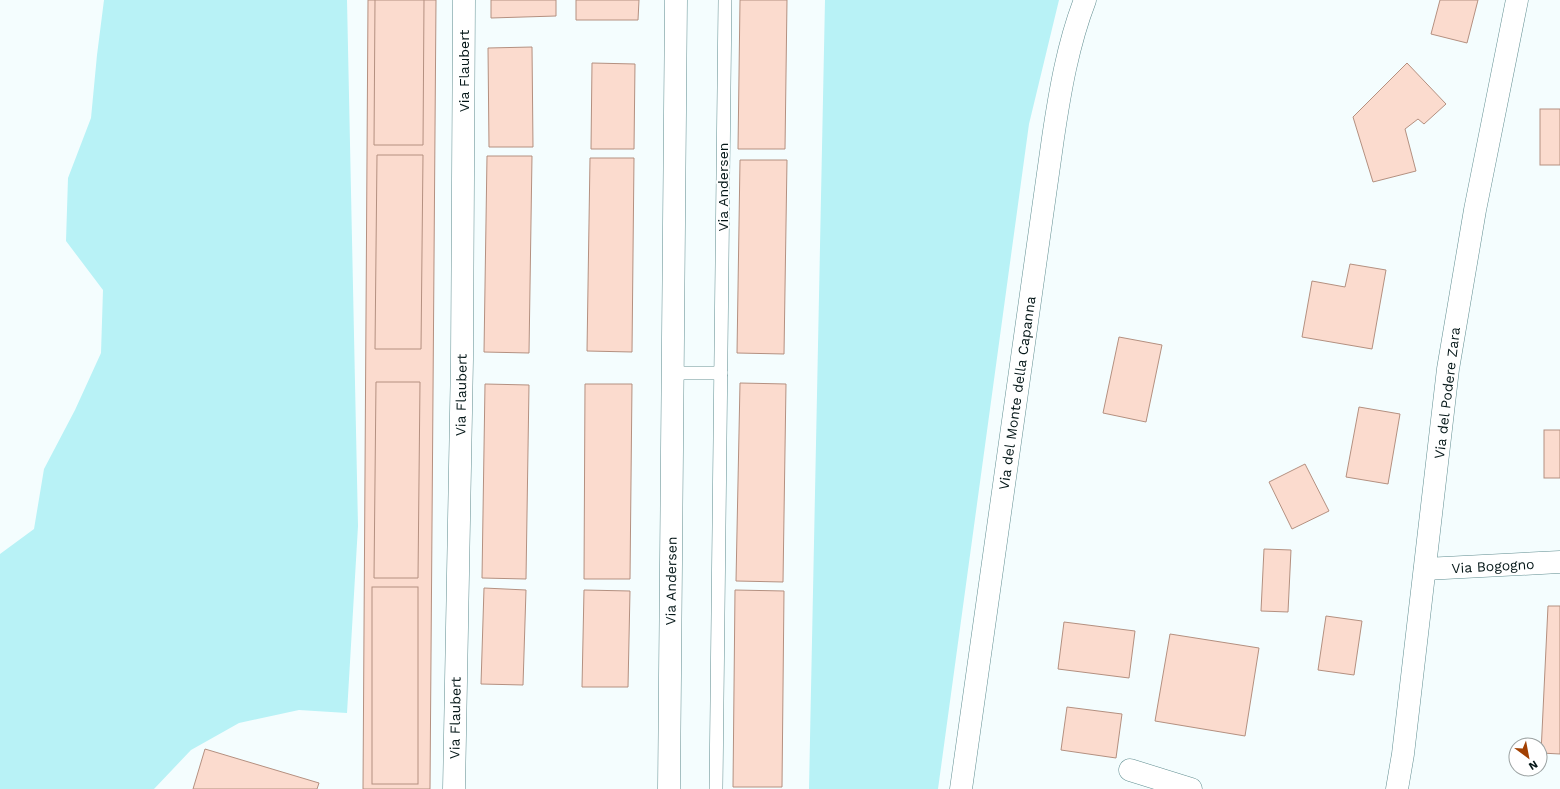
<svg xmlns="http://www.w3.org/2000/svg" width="1560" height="789" viewBox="0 0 1560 789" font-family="'Work Sans',sans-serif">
<rect width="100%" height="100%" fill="#f4fdfe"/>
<g fill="#b8f2f6">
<path d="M104 0H347L358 526 347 713 299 710 239 723 191 750 154 789H0V554L34 529 44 469 75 410 101 353 103 290 66 241 68 178 91 118 97 55Z"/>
<path d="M825 0H1059L1029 124 938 789H809Z"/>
</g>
<g fill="#fbdbce" stroke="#b49080">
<path d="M368 0H436L430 789H363Z"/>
<path d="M375 0H424L423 145H374Z"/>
<path d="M491 0H556V16L491 18Z"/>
<path d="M576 0H639L638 20H576Z"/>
<path d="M740 0H787L785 149H738Z"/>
<path d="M1440 0H1478L1467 43 1431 34Z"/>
<path d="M532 47 533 147H489L488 48Z"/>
<path d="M592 63 635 64 634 149H591Z"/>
<path d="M1407 63 1446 104 1424 124 1418 119 1405 129 1416 171 1373 182 1353 117Z"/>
<rect x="1540" y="109" width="20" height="56"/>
<path d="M377 155H423L421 349H375Z"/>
<path d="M487 156H532L529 353 484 352Z"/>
<path d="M590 158H634L632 352 587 351Z"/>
<path d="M740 160H787L784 354 737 353Z"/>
<path d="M1350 264 1386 270 1372 349 1302 337 1312 281 1345 287Z"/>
<path d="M1119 337 1162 345 1146 422 1103 413Z"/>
<path d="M376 382H420L418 578H374Z"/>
<path d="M740 383 786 384 783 582 736 581Z"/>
<path d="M485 384 529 385 526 579 482 578Z"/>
<path d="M585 384H632L630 579H584Z"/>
<path d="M1359 407 1400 414 1388 484 1346 477Z"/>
<rect x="1544" y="430" width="16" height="48"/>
<path d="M1305 464 1329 511 1292 529 1269 482Z"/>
<path d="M1264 549 1291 550 1288 612 1261 611Z"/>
<rect x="372" y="587" width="46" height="197"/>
<path d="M484 588 526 590 523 685 481 684Z"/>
<path d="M584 590 630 591 628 687H582Z"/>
<path d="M735 590 784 591 782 787H733Z"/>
<path d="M1548 606H1560V754L1541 753Z"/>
<path d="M1326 616 1362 621 1354 675 1318 670Z"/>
<path d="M1064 622 1135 631 1129 678 1058 669Z"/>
<path d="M1170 634 1259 648 1245 736 1155 721Z"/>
<path d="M1067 707 1122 714 1116 758 1061 750Z"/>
<path d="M205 749 319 783 317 789H193Z"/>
</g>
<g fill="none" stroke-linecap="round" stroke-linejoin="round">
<defs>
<g id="service">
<path d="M673 373H721"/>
<path d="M716 789 725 0"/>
</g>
<g id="minor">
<path d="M1425 569 1560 562"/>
<path d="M1130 770 1191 789"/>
<path d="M454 789 462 359 464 0"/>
<path d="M961 789 1053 138C1060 91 1068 44 1085 0"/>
<path d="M1397 789 1403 754 1448 369 1475 210 1517 0"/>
</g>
<path id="tertiary" d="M669 789 676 0"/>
</defs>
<use href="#service" stroke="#618e91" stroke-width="14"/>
<use href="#minor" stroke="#618e91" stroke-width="23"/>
<use href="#tertiary" stroke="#618e91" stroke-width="23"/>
<use href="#service" stroke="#fff" stroke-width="13"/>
<use href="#minor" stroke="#fff" stroke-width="22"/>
<use href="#tertiary" stroke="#fff" stroke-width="22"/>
</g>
<g text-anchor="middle" stroke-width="3.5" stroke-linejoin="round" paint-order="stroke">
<g font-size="14" fill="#041617" stroke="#fff">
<text transform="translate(464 71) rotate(-90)" y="5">Via Flaubert</text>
<text transform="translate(723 187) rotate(-90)" y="5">Via Andersen</text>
<text transform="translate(1017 393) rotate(-82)" y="5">Via del Monte della Capanna</text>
<text transform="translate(1447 393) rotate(-83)" y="5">Via del Podere Zara</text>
<text transform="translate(461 395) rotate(-89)" y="5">Via Flaubert</text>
<text transform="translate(1493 566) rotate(-3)" y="5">Via Bogogno</text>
<text transform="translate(671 581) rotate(-89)" y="5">Via Andersen</text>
<text transform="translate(455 718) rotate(-89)" y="5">Via Flaubert</text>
</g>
</g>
<g transform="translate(1528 757) rotate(148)"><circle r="19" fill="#ffffff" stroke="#9ba2a2"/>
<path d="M0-3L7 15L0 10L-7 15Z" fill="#a24001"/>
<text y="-6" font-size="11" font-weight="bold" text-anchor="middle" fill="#041617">N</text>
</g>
</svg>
